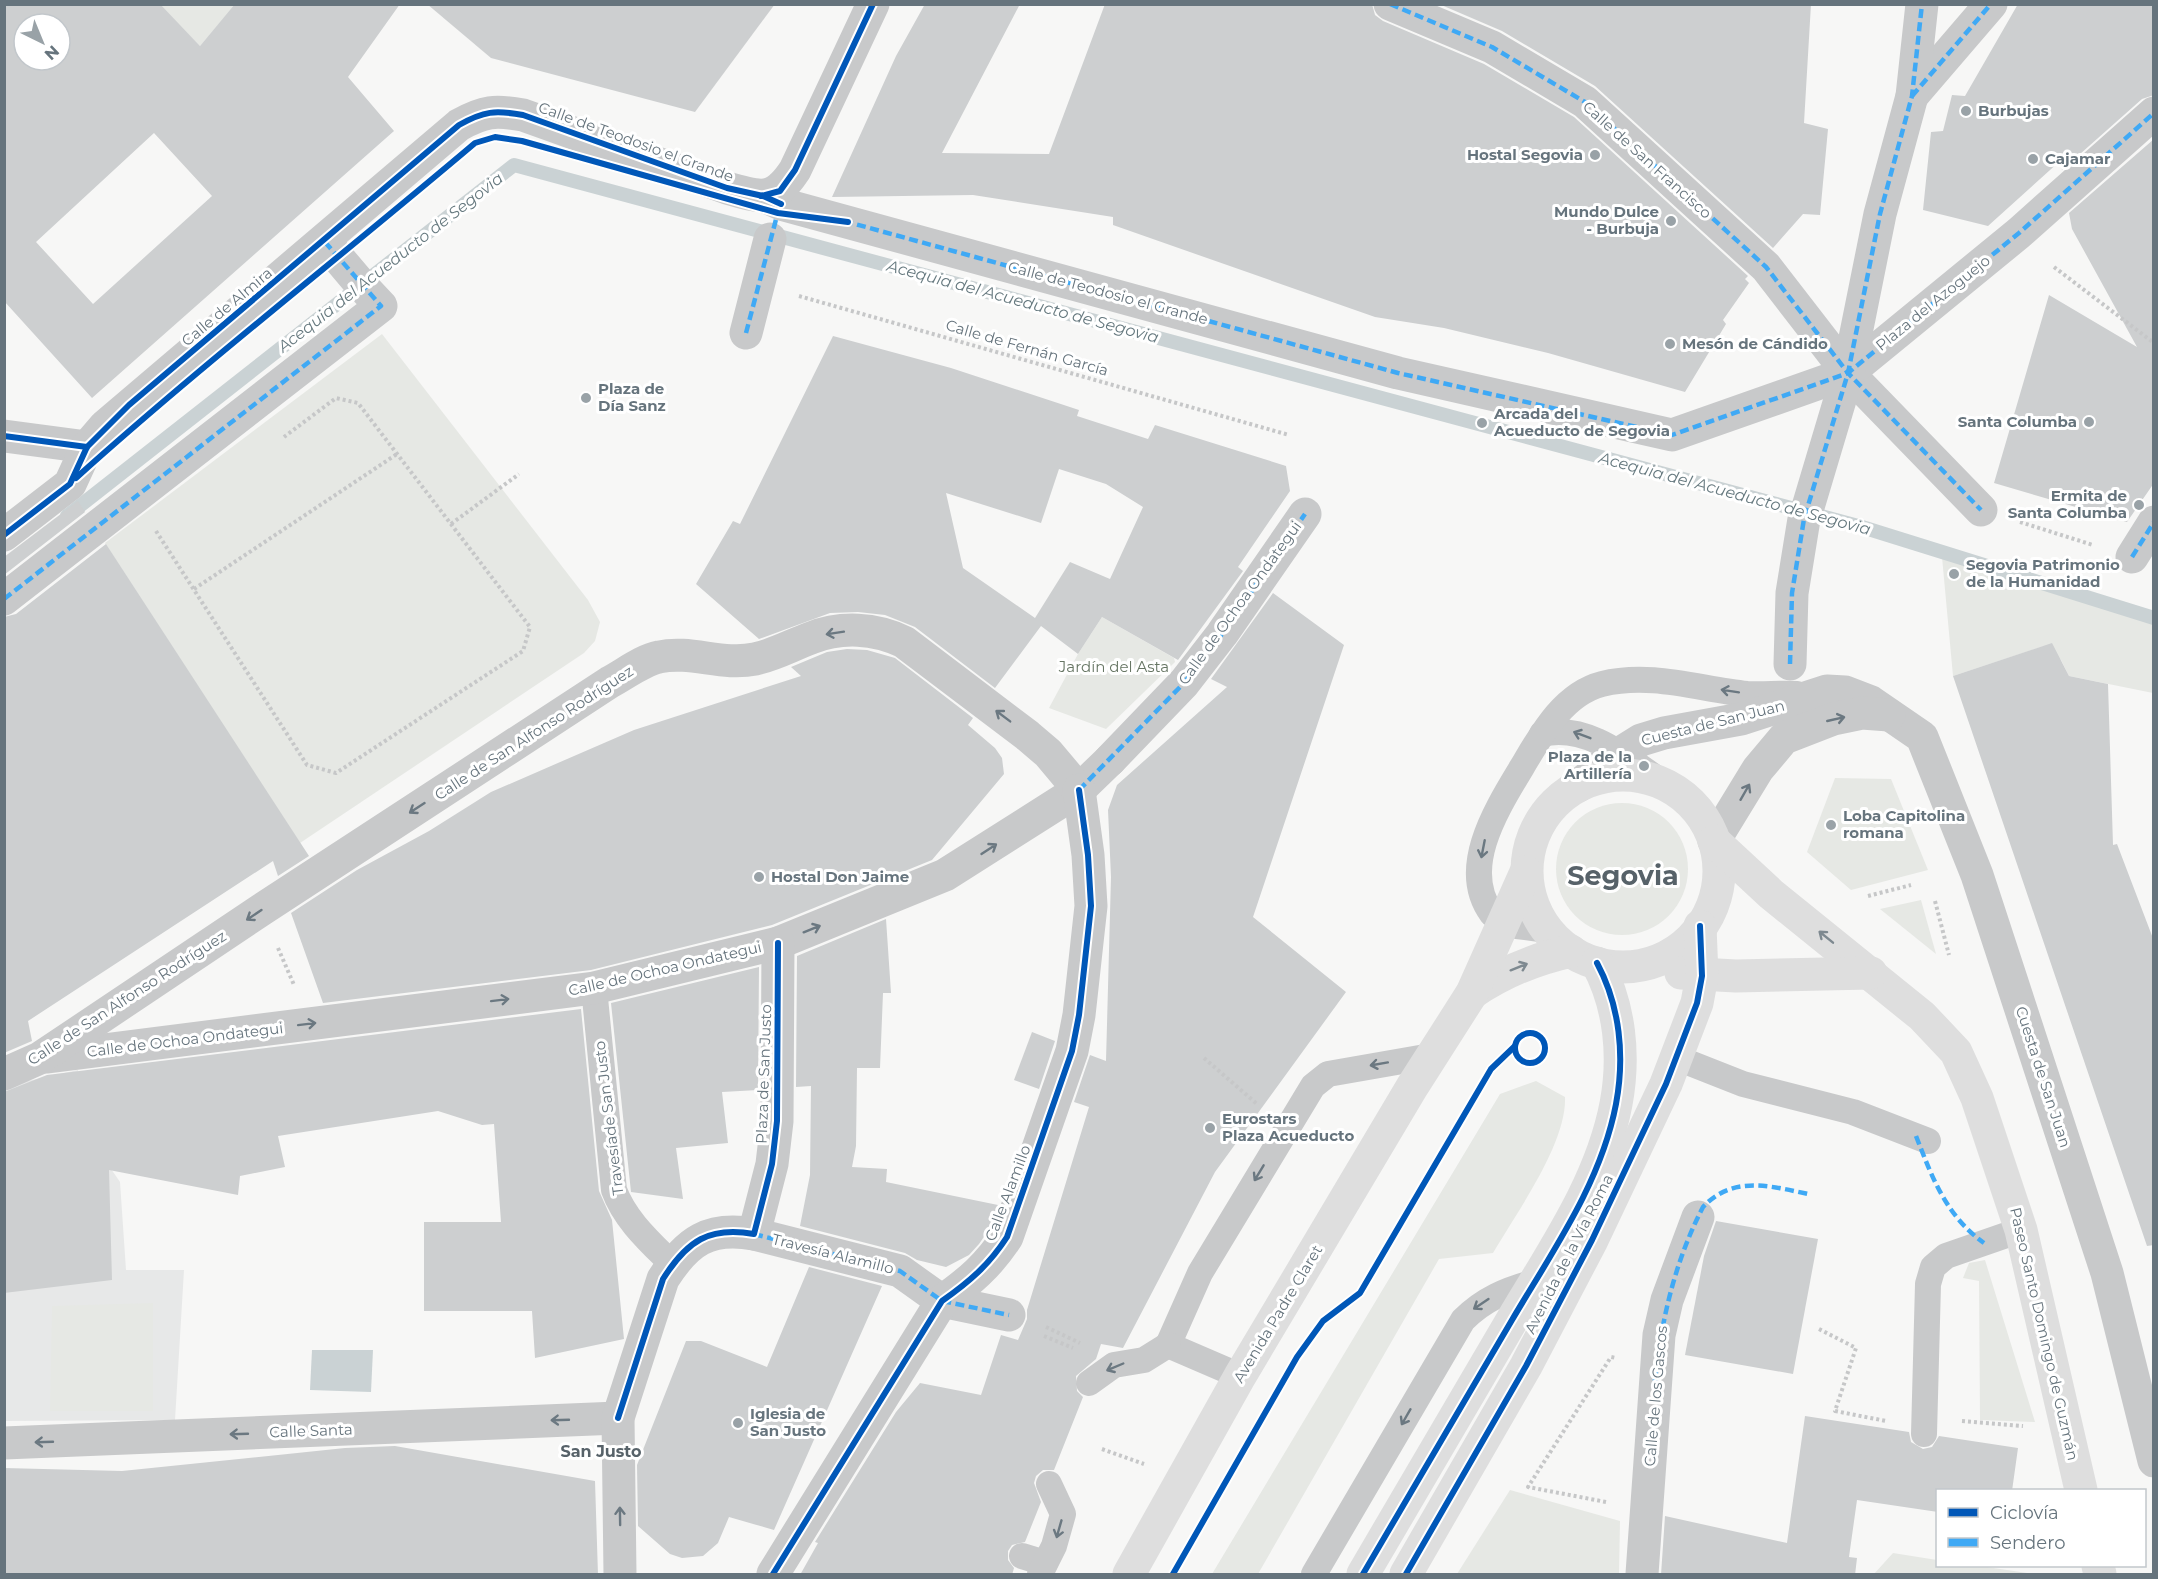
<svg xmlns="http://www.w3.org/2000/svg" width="2158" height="1579" viewBox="0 0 2158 1579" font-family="Montserrat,sans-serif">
<rect width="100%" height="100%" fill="#f7f7f6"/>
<path fill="#e7e8e8" d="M78 1070 84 1165 109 1166 120 1182 126 1270H184L175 1420 5 1421 4 1086Z"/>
<g fill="#e6e8e4">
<path d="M160 5H235L200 46Z"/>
<path d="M382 334 588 600 600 622 595 641 584 653 300 843 105 543Z"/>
<path d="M1942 557 2153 624V693L2069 676 2061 660 2044 646 1953 676Z"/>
<path d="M1102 617 1174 658 1175 662 1106 729 1049 708 1078 654Z"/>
<path d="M1835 778 1891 779 1928 870 1851 890 1807 852Z"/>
<circle cx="1622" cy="869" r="66"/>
<path d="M1921 900 1936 954 1880 909Z"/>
<path d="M1536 1081 1565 1097C1567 1143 1517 1212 1493 1253L1439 1259 1258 1574H1212L1500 1094Z"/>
<path d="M1985 1260 2035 1422 1980 1420 1979 1281 1963 1278 1969 1263Z"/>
<path d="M153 1303V1411H50L52 1306Z"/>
<path d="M1510 1490 1620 1521 1619 1574H1457Z"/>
<path d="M1893 1553 1937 1560 1938 1566H1980L2034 1574H1874Z"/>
</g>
<path fill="#cad2d4" d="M312 1350H373L371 1392 310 1390Z"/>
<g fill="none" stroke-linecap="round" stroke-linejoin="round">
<path stroke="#cad2d4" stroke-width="14" d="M67 516 514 165 1862 527 2154 618"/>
</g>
<g fill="#cdcfd0" fill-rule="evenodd">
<path d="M4 4H160L200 46 235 4H400L348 77 394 131 92 398 4 301ZM24 24H60V60H24ZM154 133 212 196 93 304 36 242Z"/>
<path d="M427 4H775L695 112 491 58Z"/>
<path d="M925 4H1020L942 153 1049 154 1105 4H1372L1375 15 1383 21 1484 64 1574 117 1748 276 1745 279 1749 283 1723 320 1726 324 1685 392 1548 353 1444 328 1375 317 1113 225V217L973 195 832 197 896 56Z"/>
<path d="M1439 4H1811L1804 123 1828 129 1820 215 1803 214 1773 248 1595 86 1502 31Z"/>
<path d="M2018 4H2154V95L2142 99 2062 170 2060 161 1988 226 1923 210 1931 132 1943 131 1952 95 1965 96Z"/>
<path d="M2154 139V483L2127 522 1994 483 2049 295 2137 347 2072 229 2069 213Z"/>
<path d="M833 336 951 368 1079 410 1077 416 1148 439 1155 425 1286 466 1290 491 1238 567 1243 571 1178 660 1102 617 1078 654 1041 626 995 688 915 627 885 615 858 612 830 613 759 639 696 584 733 521 740 524ZM1059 469 1106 484 1143 507 1110 579 1070 562 1035 618 963 568 946 493 1041 523Z"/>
<path d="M78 501 85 512 4 575V557Z"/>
<path d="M106 544 309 856 278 876 273 861 28 1021 32 1041 4 1053V617L16 614Z"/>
<path d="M1273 593 1344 645 1253 917 1346 992 1215 1172 1123 1348 1101 1344 1096 1359 1076 1376 1077 1391 1083 1397 1054 1470H1043L1036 1476 1034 1483 1041 1502 1025 1542 1012 1545 1008 1551V1560L1014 1568 1012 1575H800L818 1543 815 1542 896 1412 920 1383 981 1395 1001 1335 1018 1340 1027 1319V1310L1089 1107 1074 1102 1090 1055 1106 1061 1111 877 1108 810 1117 785 1227 687 1211 679Z"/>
<path d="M2052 643 2069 676 2108 684 2113 845 2117 844 2154 941V1245L2147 1246 1953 676Z"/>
<path d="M847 649 867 650 895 658 973 718 968 725 995 748 1002 758 1004 774 932 860 772 925 591 970 323 1003 291 913 357 870 429 831 491 792 634 730 801 676 791 667 827 652Z"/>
<path d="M886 919 891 993H883L880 1068H857L856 1146 852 1167 887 1169 886 1182 998 1205 990 1228 979 1244 969 1255 946 1267 917 1260 905 1253 800 1226 810 1175 811 1086 796 1087 797 956Z"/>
<path d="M759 967 758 1090 722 1092 728 1143 676 1148 683 1199 631 1192 611 1003Z"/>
<path d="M581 1009 599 1191 612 1220 624 1339 535 1358 532 1311H424V1222H501L494 1124 482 1125 438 1111 278 1136 285 1167 240 1176 238 1195 109 1170 112 1280 4 1293V1092L47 1075Z"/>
<path d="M1032 1032 1055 1041 1039 1089 1014 1080Z"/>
<path d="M1716 1221 1818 1239 1793 1374 1685 1355 1704 1256Z"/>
<path d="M809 1267 882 1286 774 1530 729 1517 718 1543 703 1556 682 1558 670 1554 638 1526 637 1465 686 1341H701L767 1367Z"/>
<path d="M1805 1416 1909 1432 1911 1442 1923 1449 1932 1447 1939 1436 2018 1448 2012 1491H1938V1512L1857 1500 1849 1557 1857 1558 1855 1575H1661L1665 1516 1787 1543Z"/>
<path d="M395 1446 595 1481 598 1575H4V1468L122 1471 345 1448Z"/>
</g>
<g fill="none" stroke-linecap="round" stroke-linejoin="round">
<g stroke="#c6c7c8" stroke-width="4" stroke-dasharray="3 3" stroke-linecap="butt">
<path d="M2054 267 2154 343"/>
<path d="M799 296 1289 435"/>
<path d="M2020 522 2093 545"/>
<path d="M451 524 519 474"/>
<path d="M156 531 307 765 336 773 523 651 530 627 358 403 336 398 284 437"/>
<path d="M194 589 397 454"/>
<path d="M1868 896 1911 885"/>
<path d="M1935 901 1949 955"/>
<path d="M278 948 294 985"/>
<path d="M1204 1058 1257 1104"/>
<path d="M1046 1327 1080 1343"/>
<path d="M1819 1329 1856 1348 1835 1411 1886 1421"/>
<path d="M1044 1336 1073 1348"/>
<path d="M1962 1421 2023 1426"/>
<path d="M1102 1449 1144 1464"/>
<path d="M1606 1502 1528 1487 1611 1357 1616 1358"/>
</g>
<g stroke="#c8c9ca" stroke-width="26">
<path d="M1542 734C1588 723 1629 760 1666 785"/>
<path d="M1547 930 1517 926 1492 914C1458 868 1498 807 1522 767 1541 735 1563 694 1602 684 1651 672 1699 689 1747 694 1763 695 1780 693 1797 694"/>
<path d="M594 988 614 1190C625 1220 650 1242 672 1264"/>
<path d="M1677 1058 1743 1084 1853 1112 1928 1141"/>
<path d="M1168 1345 1200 1273 1313 1086 1328 1074 1431 1056"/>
<path d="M1168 1345 1240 1376"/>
<path d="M1089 1383 1114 1365 1144 1360 1168 1345"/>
<path d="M1924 1434 1928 1284 1933 1267 1946 1256 2021 1230"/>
<path d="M1022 1556 1045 1563"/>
<path d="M1040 1574 1054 1546 1063 1514 1049 1484"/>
<path d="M1314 1574 1463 1320C1484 1299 1506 1290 1535 1282"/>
</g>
<g stroke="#c8c9ca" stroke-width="33">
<path d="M1390 4 1492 47 1585 102 1766 267 1848 373 1981 510"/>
<path d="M1912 96 1991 4"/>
<path d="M763 196 781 204 1398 373 1672 435 1848 373 2019 233 2154 113"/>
<path d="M324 241 357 280"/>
<path d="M746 333 770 239"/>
<path d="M1808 507 1848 373 1880 214 1912 96 1922 4"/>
<path d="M2132 557 2154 522"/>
<path d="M4 599 381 306 366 290"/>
<path d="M1110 760 1184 683 1222 634 1305 514"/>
<path d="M754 1234 900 1271 942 1301 1009 1315"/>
</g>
<g stroke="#c8c9ca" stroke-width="33">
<path d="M4 436 87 447"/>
<path d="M4 535 70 484 87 447 105 426 459 125C484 111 495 110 523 115L727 188C761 198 774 202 795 170L873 4"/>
<path d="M1790 664 1792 593 1804 519"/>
<path d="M48 1057 594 988 778 943 945 875 1079 790 1110 760"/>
<path d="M4 1074 40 1058 261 910 610 682C625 674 643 660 659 657 691 650 722 666 755 659 774 655 792 645 811 638 841 626 875 628 904 642L1028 736 1048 753 1079 790"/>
<path d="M4 1443 618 1418"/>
<path d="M620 1574 618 1418 663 1279C687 1241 709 1226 754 1234L772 1164 777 1121 778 943"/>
<path d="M773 1574 942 1301C969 1282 989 1265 1007 1237L1072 1051 1079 1015 1091 906 1088 855 1079 790"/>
<path d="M1642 1574 1659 1335 1667 1300 1698 1217"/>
</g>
<g stroke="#c8c9ca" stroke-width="33">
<path d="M1578 786 1609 760 1641 740 1664 733 1741 719 1827 691 1845 692 1871 702 1922 737 1977 875 2107 1273 2154 1461"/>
<path d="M1714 841 1758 769 1784 738 1833 719 1862 713 1889 715"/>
</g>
<g stroke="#dedede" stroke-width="33">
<circle cx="1623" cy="871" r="96"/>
<path d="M1714 841 1771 894 1922 1016 1956 1052 1977 1098 2021 1230 2081 1490"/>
<path d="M1681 973 1736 976 1871 973"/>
<path d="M1472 993C1503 972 1534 959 1571 951"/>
<path d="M2098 1566 2100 1574"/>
<path d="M1129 1574 1240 1376 1412 1087 1472 993 1526 872"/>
<path d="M1363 1574C1413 1490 1462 1405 1512 1320 1552 1252 1601 1183 1616 1104 1625 1056 1620 1006 1597 963"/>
<path d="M1406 1574 1526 1366 1592 1240 1666 1084 1697 1003 1702 976 1700 926"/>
</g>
<g stroke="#3fa9f5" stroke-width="4.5" stroke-dasharray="9 4.5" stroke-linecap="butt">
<path d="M1390 4 1492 47 1585 102 1766 267 1848 373 1981 510"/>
<path d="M1912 96 1991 4"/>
<path d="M844 221 1398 373 1672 435 1848 373 2019 233 2154 113"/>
<path d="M746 333 779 208"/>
<path d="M2132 557 2154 522"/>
<path d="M4 599 381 306 324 241"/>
<path d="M1790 664 1792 593 1804 519 1848 373 1880 214 1912 96 1922 4"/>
<path d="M1079 790 1184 683 1222 634 1305 514"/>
<path d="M1916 1136C1932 1177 1946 1216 1984 1243"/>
<path d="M754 1234 900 1271 942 1301 1009 1315"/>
<path d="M1655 1381C1661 1321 1675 1261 1703 1207 1733 1175 1770 1186 1808 1194"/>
</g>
<defs>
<g id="cycleway">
<path d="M761 196 780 191 795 170 873 4"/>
<path d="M4 436 87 447"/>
<path d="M76 478C205 362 343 255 475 143L495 137 522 141 778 213 848 222"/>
<path d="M4 535 70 484 87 447 129 405 459 125C484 111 495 110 523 115L727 188 763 196 781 204"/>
<circle cx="1530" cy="1048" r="15"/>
<path d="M618 1418 663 1279C687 1241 709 1226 754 1234L772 1164 777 1121 778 943"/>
<path d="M773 1574 942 1301C969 1282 989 1265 1007 1237L1072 1051 1079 1015 1091 906 1088 855 1079 790"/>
<path d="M1173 1574 1297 1357 1323 1321 1360 1293 1491 1069 1515 1046"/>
<path d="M1363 1574C1413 1490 1462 1405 1512 1320 1552 1252 1601 1183 1616 1104 1625 1056 1620 1006 1597 963"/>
<path d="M1406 1574 1526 1366 1592 1240 1666 1084 1697 1003 1702 976 1700 926"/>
</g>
</defs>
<use href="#cycleway" stroke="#fff" stroke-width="10"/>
<use href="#cycleway" stroke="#0057b8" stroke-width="6"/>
</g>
<defs><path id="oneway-shaft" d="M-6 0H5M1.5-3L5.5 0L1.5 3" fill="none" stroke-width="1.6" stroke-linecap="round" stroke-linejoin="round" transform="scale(1.5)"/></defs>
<g stroke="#6b7881">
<use href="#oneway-shaft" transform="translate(835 633) rotate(171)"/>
<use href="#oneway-shaft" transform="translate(1730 691) rotate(-171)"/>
<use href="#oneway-shaft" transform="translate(1003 716) rotate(-143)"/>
<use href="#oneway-shaft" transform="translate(1836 719) rotate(-13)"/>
<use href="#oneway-shaft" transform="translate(1582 735) rotate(-159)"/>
<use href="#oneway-shaft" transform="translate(1745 792) rotate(-60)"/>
<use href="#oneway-shaft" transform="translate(417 808) rotate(147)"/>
<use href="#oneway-shaft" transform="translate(989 849) rotate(-33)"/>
<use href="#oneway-shaft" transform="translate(1483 849) rotate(101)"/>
<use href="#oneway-shaft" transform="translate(254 915) rotate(146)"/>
<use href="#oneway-shaft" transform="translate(812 929) rotate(-22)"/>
<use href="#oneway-shaft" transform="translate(500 1000) rotate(-7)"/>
<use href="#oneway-shaft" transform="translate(307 1024) rotate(-7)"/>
<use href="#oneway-shaft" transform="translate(1379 1064) rotate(170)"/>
<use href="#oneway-shaft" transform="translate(1259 1173) rotate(121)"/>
<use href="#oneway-shaft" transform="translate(1481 1304) rotate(146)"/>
<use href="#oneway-shaft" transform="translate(1115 1367) rotate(157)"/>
<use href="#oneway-shaft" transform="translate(1406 1417) rotate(120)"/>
<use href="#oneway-shaft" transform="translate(560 1420) rotate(178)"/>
<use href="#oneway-shaft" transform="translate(239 1434) rotate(178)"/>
<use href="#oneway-shaft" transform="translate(44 1442) rotate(178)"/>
<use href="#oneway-shaft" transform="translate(620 1516) rotate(-91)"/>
<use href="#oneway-shaft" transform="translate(1059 1529) rotate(106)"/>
</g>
<g stroke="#7e8990">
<use href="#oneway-shaft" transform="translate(1826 937) rotate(-141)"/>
<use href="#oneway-shaft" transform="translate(1519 967) rotate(-22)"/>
</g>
<g fill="#99a2a7" stroke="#fff" stroke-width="2">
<circle cx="1966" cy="111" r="6"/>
<circle cx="1595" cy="155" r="6"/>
<circle cx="2033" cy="159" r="6"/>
<circle cx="1671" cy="221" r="6"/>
<circle cx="1670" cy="344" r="6"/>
<circle cx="586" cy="398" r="6"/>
<circle cx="2089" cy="422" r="6"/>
<circle cx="1482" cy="423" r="6"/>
<circle cx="2139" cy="505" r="6"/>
<circle cx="1954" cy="574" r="6"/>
<circle cx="1644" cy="766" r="6"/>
<circle cx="1831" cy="825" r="6"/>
<circle cx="759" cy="877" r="6"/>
<circle cx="1210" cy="1128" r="6"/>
<circle cx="738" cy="1423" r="6"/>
</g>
<g text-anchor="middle" stroke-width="6" stroke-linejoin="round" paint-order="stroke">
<g font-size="15" font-weight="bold" fill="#66747d" stroke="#fff" text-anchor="start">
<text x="1978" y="116">Burbujas</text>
<text x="1583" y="160" text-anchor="end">Hostal Segovia</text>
<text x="2045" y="164">Cajamar</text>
<text x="1659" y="217" text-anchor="end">Mundo Dulce<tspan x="1659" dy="17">- Burbuja</tspan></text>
<text x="1682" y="349">Mesón de Cándido</text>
<text x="598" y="394">Plaza de<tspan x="598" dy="17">Día Sanz</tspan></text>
<text x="1494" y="419">Arcada del<tspan x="1494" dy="17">Acueducto de Segovia</tspan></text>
<text x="2077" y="427" text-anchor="end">Santa Columba</text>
<text x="2127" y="501" text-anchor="end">Ermita de<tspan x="2127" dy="17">Santa Columba</tspan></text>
<text x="1966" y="570">Segovia Patrimonio<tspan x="1966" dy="17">de la Humanidad</tspan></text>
<text x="1632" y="762" text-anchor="end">Plaza de la<tspan x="1632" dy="17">Artillería</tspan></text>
<text x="1843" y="821">Loba Capitolina<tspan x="1843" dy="17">romana</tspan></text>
<text x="771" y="882">Hostal Don Jaime</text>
<text x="1222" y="1124">Eurostars<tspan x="1222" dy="17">Plaza Acueducto</tspan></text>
<text x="750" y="1419">Iglesia de<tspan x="750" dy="17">San Justo</tspan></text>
</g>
<g font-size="15" fill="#66747d" stroke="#fff">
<text transform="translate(636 142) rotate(20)" y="5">Calle de Teodosio el Grande</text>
<text transform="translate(1647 160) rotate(42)" y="5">Calle de San Francisco</text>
<text transform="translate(1108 293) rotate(15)" y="5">Calle de Teodosio el Grande</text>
<text transform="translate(1933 303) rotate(-39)" y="5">Plaza del Azoguejo</text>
<text transform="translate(227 307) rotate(-40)" y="5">Calle de Almira</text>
<text transform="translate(1027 348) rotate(16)" y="5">Calle de Fernán García</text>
<text transform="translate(1240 603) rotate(-54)" y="5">Calle de Ochoa Ondategui</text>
<text transform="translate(1713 723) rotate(-14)" y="5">Cuesta de San Juan</text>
<text transform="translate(534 733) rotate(-33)" y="5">Calle de San Alfonso Rodríguez</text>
<text transform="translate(665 969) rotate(-13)" y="5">Calle de Ochoa Ondategui</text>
<text transform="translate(127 998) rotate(-33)" y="5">Calle de San Alfonso Rodríguez</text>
<text transform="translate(185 1040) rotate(-7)" y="5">Calle de Ochoa Ondategui</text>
<text transform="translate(764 1074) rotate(-88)" y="5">Plaza de San Justo</text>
<text transform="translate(2043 1077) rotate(72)" y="5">Cuesta de San Juan</text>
<text transform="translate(609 1118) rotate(-97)" y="5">Travesíade San Justo</text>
<text transform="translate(1008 1193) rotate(-69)" y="5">Calle Alamillo</text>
<text transform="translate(833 1254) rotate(14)" y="5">Travesía Alamillo</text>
<text transform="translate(1569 1254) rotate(-63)" y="5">Avenida de la Vía Roma</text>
<text transform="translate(1278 1314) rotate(-59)" y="5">Avenida Padre Claret</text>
<text transform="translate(2044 1334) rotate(77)" y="5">Paseo Santo Domingo de Guzmán</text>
<text transform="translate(1656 1396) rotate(-85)" y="5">Calle de los Gascos</text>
<text transform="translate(311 1431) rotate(-2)" y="5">Calle Santa</text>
</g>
<g font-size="15" fill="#677664" stroke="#fff">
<text x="1114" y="672">Jardín del Asta</text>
</g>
<g font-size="16" font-style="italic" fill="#66797f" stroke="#fff">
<text transform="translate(390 262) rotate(-38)" y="6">Acequia del Acueducto de Segovia</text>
<text transform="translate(1023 301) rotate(15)" y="6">Acequia del Acueducto de Segovia</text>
<text transform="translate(1735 493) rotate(15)" y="6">Acequia del Acueducto de Segovia</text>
</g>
<g font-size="16" font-weight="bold" fill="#576269" stroke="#fff">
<text x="601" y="1457">San Justo</text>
</g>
<g font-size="27" font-weight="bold" fill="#576269" stroke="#fff">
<text x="1623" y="885">Segovia</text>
</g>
</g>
<rect width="2158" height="1579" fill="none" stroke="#66747d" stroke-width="12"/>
<rect x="1936" y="1489" width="210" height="78" fill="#ffffff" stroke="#c2c7cb" stroke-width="1.5"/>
<rect x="1948" y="1508" width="30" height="9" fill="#0057b8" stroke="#c2c7cb" stroke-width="1.5"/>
<text x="1990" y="1519" font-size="18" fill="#66747d">Ciclovía</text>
<rect x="1948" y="1538" width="30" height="9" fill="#3fa9f5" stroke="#c2c7cb" stroke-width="1.5"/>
<text x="1990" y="1549" font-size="18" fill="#66747d">Sendero</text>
<g transform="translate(42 42) rotate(137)"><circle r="28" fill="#ffffff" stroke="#c2c7cb" stroke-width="1.5"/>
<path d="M0-4.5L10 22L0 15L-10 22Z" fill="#99a2a7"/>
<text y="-9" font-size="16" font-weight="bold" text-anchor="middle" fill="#66747d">N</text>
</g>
</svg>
